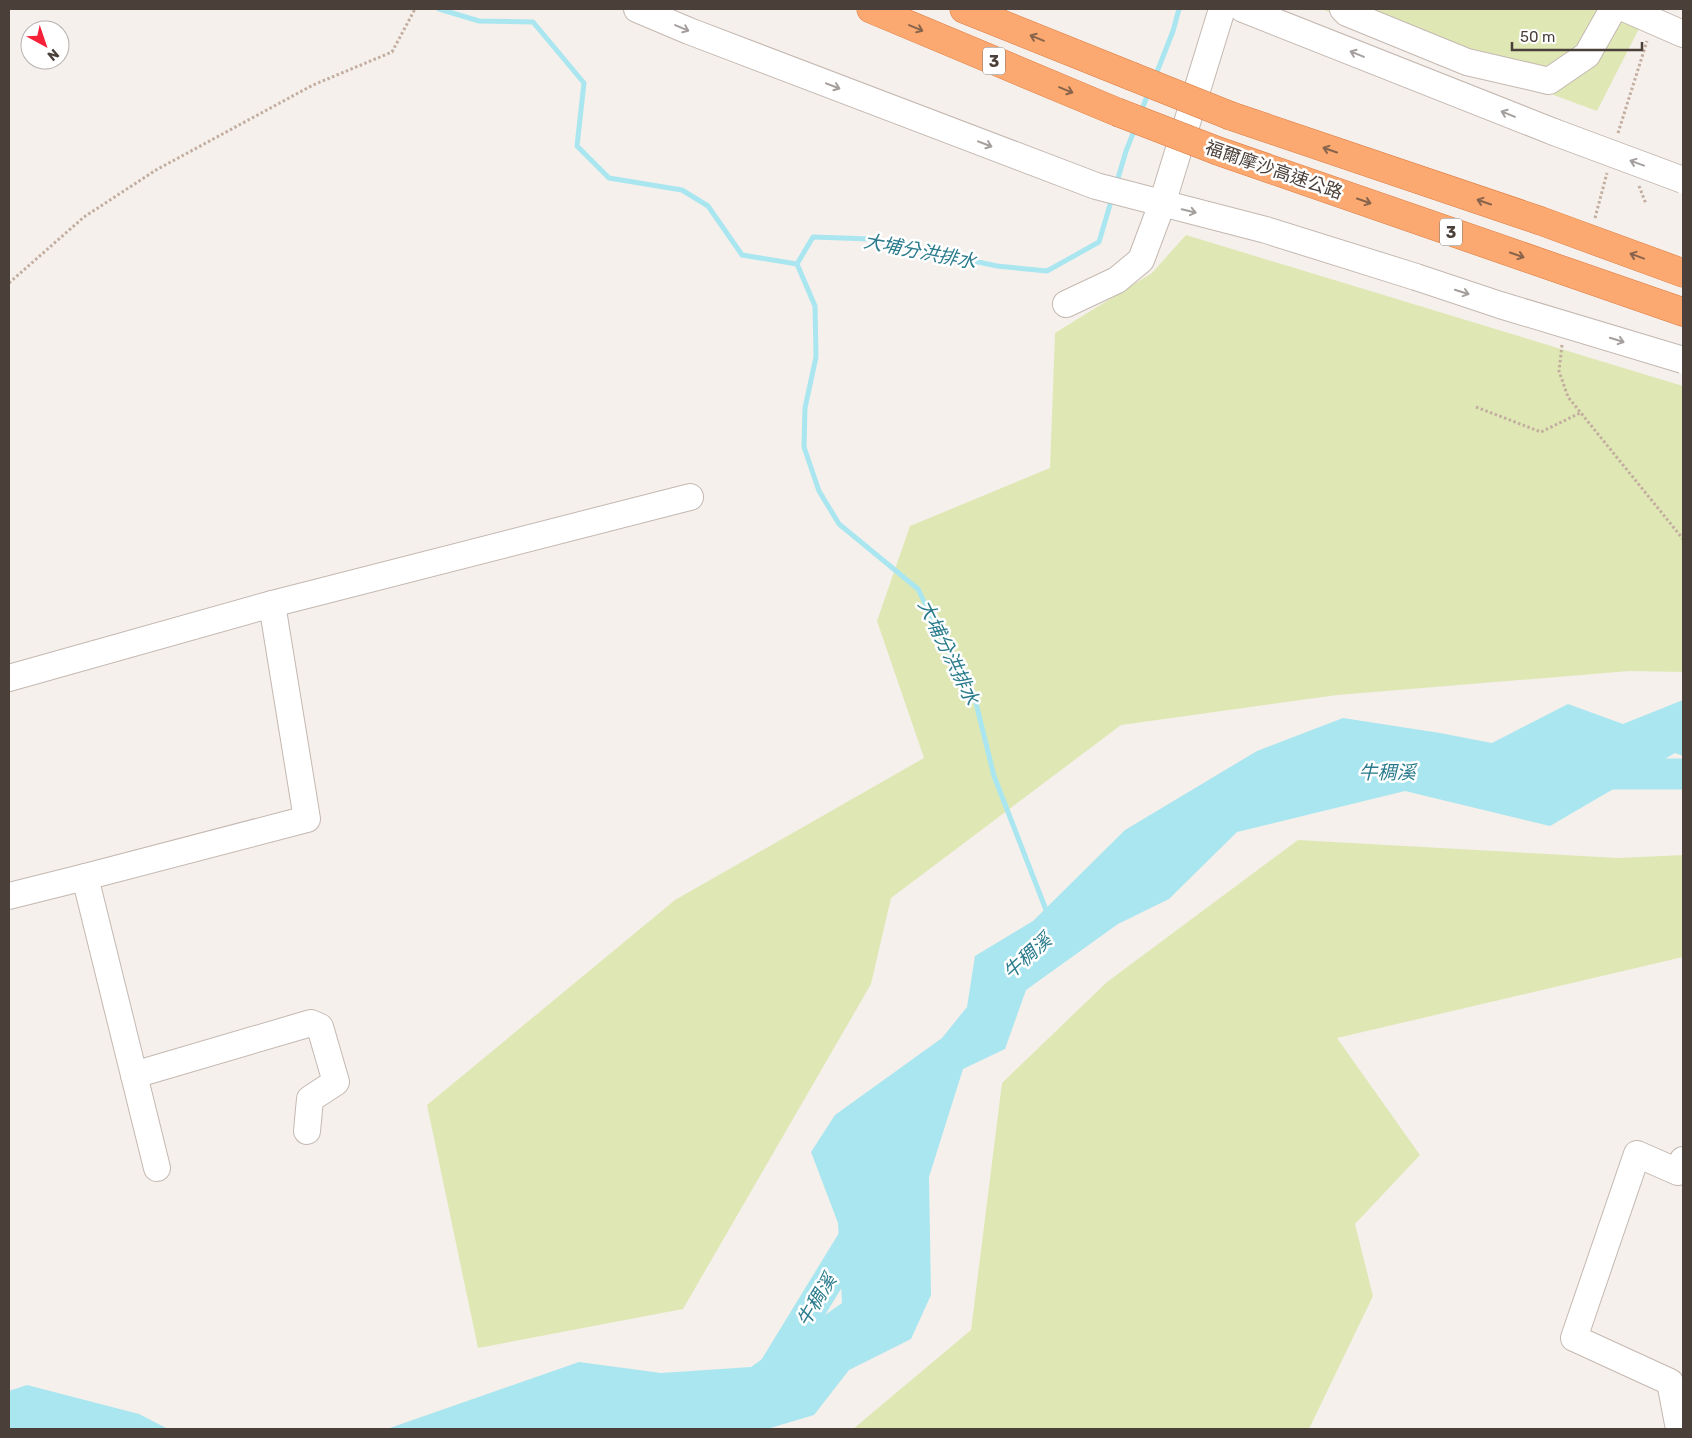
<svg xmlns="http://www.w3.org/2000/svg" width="1692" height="1438" viewBox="0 0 1692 1438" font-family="Rubik,'Noto Sans TC',sans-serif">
<rect width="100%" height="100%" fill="#f5f0eb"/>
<g fill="#dfe8b5">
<path d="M1321 9H1649L1597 111Z"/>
<path d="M1186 235 1683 386V672L1629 671 1337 695 1121 725 891 898 871 984 683 1309 478 1348 427 1105 675 900 924 758 877 621 910 526 1050 468 1055 333 1152 273Z"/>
<path d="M1298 840 1618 858 1683 855V957L1337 1038 1420 1155 1355 1224 1373 1296 1309 1429H853L971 1330 1002 1083 1107 982Z"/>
</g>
<g fill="#aae6f0">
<path d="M1683 700V756L1675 753 1550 826 1405 791 1237 832 1169 899 1118 924 1026 990 1005 1049 963 1069 929 1177 931 1295 911 1339 849 1370 814 1415 767 1429H387L579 1362 661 1373 751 1367 842 1303 838 1223 811 1152 835 1115 942 1038 967 1007 975 956 1033 921 1125 830 1257 751 1343 718 1440 733 1492 743 1568 704 1623 724Z"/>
<path d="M27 1385 139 1414 168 1429H9V1391Z"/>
</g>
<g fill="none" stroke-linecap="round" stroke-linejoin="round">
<g stroke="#aae6f0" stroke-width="5">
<path d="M439 9 479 21 533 22 584 83 577 146 609 178 682 190 708 206 742 255 797 264"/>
<path d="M1155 77 1173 31 1179 9"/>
<path d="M1141 112 1149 91"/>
<path d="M1116 185 1126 151 1136 126"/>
<path d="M1048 915 994 776 974 695 940 635 918 589 839 524 819 491 804 447 805 408 816 357 815 306 797 264 813 237 870 239 997 266 1047 271 1099 242 1112 198"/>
</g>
<g stroke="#aae6f0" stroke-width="31">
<path d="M1595 774H1683"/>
<path d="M772 1372 862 1225"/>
</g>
<defs>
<g id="minor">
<path d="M637 9 689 31 1096 186 1266 230 1416 277"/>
<path d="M1243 9 1554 132"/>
<path d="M1343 9 1347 13 1467 62 1549 81 1587 55 1613 9"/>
<path d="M1626 9 1683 34"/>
<path d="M1066 304 1117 280 1141 260 1162 204 1222 9"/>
<path d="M9 678 272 604 690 497"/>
<path d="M85 877 307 819 272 604"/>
<path d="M9 896 85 877 157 1168"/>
<path d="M134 1075 311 1023 320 1027 336 1082 310 1099 307 1131"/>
<path d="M1679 1429 1670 1382 1574 1338 1637 1154 1678 1172 1683 1160"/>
</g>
<g id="highway">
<path d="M871 9 1117 112"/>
<path d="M964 9 1131 76"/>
<path d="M1231 116 1541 221 1683 273"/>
<path d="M1218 151 1683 312"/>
</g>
</defs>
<use href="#minor" stroke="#c4b8b1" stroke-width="28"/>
<use href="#highway" stroke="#dc793f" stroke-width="29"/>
<g stroke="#c3ad9f" stroke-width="3" stroke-dasharray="2.5 2.5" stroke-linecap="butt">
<path d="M1618 133 1647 41"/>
<path d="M1639 186 1646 204"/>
<path d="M1595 218 1607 173"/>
<path d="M9 283 84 217 156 170 313 85 392 52 415 9"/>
<path d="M1562 345 1559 371 1568 397 1683 539"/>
<path d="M1476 407 1541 432 1580 413"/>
</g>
<use href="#minor" stroke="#fff" stroke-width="26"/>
<use href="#highway" stroke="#fba970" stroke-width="28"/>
<defs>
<g id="minor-bridge">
<path d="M1554 132 1683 180"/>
<path d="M1416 277 1500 305 1683 360"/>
</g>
<g id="highway-bridge">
<path d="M1131 76 1231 116"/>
<path d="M1117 112 1218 151"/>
</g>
</defs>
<use href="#minor-bridge" stroke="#c4b8b1" stroke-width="28" stroke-linecap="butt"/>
<use href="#highway-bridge" stroke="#dc793f" stroke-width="29" stroke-linecap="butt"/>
<use href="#minor-bridge" stroke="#fff" stroke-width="26"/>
<use href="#highway-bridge" stroke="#fba970" stroke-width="28"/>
</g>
<defs><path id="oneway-shaft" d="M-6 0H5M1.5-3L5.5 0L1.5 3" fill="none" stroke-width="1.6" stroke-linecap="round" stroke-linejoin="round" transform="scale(1.25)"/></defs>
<g stroke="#a49f9c">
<use href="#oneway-shaft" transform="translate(682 28) rotate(23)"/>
<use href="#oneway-shaft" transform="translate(1357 54) rotate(-158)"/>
<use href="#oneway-shaft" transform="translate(833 86) rotate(21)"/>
<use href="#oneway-shaft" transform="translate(1508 114) rotate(-158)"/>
<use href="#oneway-shaft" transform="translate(985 144) rotate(21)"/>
<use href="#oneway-shaft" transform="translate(1637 163) rotate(-160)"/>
<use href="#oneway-shaft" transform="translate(1189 211) rotate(14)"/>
<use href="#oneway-shaft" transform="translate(1462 292) rotate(18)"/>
<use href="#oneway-shaft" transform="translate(1617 340) rotate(17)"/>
</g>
<g stroke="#88644c">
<use href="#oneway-shaft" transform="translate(916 28) rotate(23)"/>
<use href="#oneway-shaft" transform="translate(1037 38) rotate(-158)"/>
<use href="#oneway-shaft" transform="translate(1066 90) rotate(22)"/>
<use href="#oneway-shaft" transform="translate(1330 150) rotate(-161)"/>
<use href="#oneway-shaft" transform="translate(1364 201) rotate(19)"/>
<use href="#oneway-shaft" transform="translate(1484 202) rotate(-161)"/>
<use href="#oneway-shaft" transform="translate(1517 255) rotate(19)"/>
<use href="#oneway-shaft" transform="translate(1637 256) rotate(-160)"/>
</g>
<g text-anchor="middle" stroke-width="5" stroke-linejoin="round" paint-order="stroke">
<g fill="#fff" stroke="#807974" stroke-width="1">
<rect x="983" y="47.5" width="22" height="27" rx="4"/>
<rect x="1440" y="218.5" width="22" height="27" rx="4"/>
</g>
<g font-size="16" font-weight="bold" fill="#4a3f39">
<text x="994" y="67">3</text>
<text x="1451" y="238">3</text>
</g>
<g font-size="18" fill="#4a3f39" stroke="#fff">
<text transform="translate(1274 170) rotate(19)" y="6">福爾摩沙高速公路</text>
</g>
<g font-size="19" font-style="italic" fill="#2a7c8d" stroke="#fff">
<text transform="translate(920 251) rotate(11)" y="7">大埔分洪排水</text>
<text transform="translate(949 652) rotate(64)" y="7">大埔分洪排水</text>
<text x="1387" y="779">牛稠溪</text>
<text transform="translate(1027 956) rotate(-42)" y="7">牛稠溪</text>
<text transform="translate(816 1300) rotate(-59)" y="7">牛稠溪</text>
</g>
</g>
<rect width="1692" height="1438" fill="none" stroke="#4a3f39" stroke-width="20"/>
<g transform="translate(45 45) rotate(140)"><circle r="24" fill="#ffffff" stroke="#b7b2b0"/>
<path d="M0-4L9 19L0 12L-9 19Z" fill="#f62139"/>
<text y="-8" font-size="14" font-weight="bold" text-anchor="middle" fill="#4a3f39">N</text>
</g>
<path d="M1512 42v8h130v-8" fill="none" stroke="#4a3f39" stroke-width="2.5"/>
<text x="1520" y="42" font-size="15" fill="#4a3f39" stroke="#ffffff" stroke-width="4" paint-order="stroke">50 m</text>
</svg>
